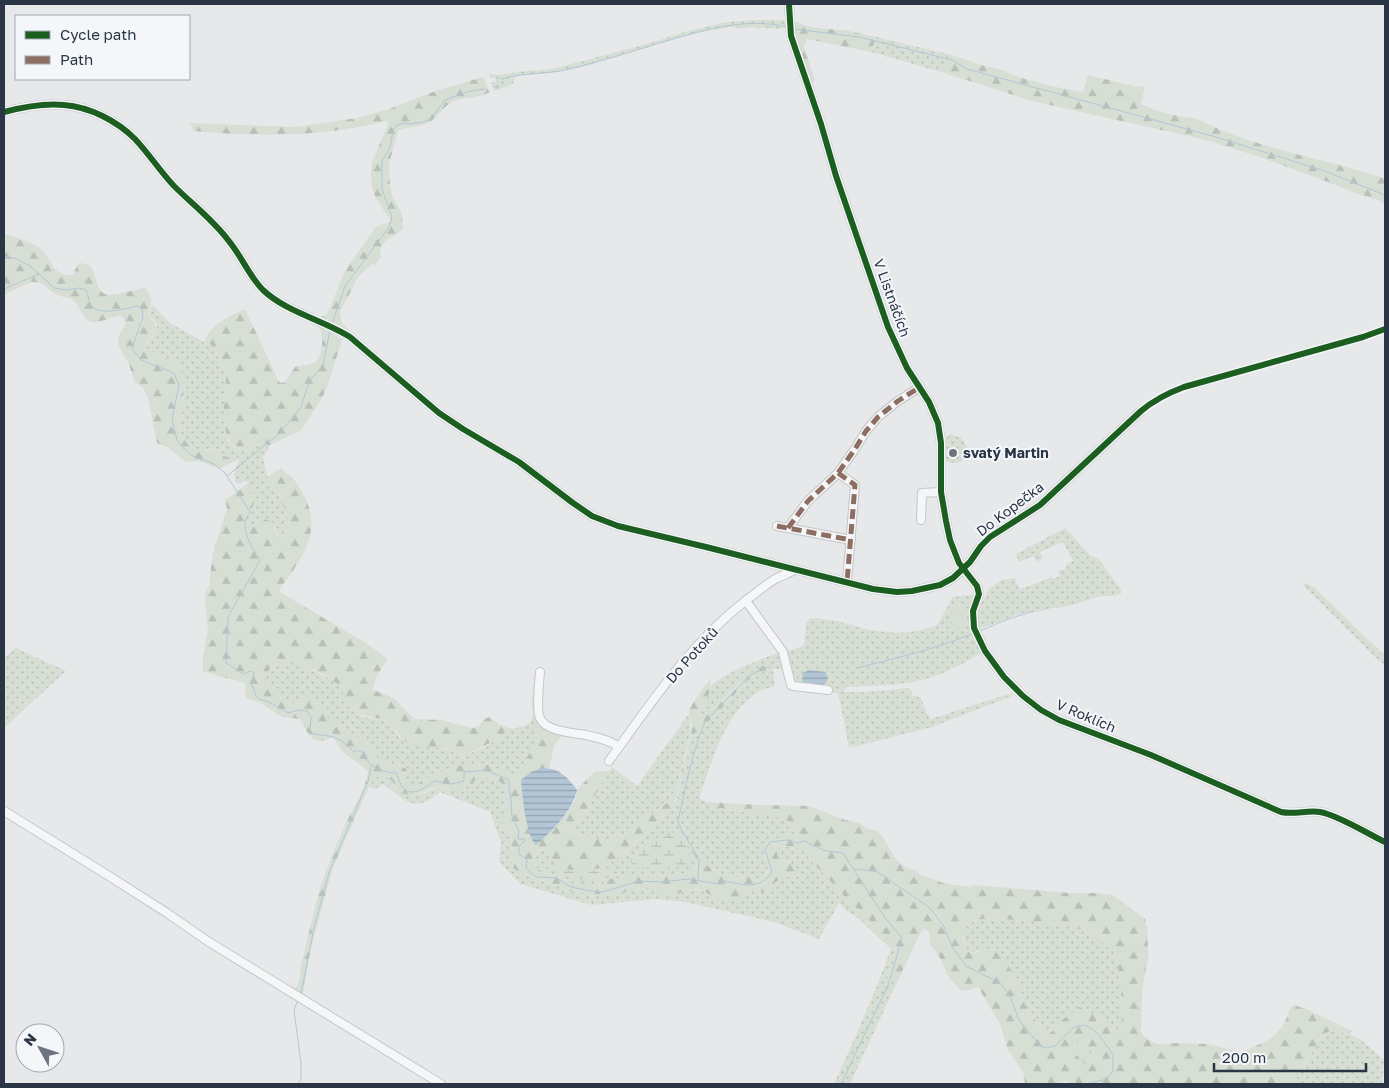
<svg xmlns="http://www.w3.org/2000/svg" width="1389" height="1088" viewBox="0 0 1389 1088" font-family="'Golos Text',sans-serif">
<defs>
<pattern id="grass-dots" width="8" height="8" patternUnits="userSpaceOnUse" patternTransform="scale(1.25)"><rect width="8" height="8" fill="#d7dfd5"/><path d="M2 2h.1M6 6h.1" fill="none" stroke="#b9c0b8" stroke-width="1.8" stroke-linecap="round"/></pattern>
<pattern id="forest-firs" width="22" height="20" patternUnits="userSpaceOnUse" patternTransform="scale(1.25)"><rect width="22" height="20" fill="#d7dfd5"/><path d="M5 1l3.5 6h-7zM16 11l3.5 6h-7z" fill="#b9c0b8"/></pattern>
<pattern id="wetland-marsh" width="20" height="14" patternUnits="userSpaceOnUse" patternTransform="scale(1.25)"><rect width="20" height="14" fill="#d7dfd5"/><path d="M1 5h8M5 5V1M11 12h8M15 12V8" fill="none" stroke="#b9c0b8"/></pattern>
<pattern id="park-crowns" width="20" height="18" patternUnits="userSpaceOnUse" patternTransform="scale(1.25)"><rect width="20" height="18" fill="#d7dfd5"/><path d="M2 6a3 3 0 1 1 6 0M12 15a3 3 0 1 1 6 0" fill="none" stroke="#b9c0b8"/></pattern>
<pattern id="water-rules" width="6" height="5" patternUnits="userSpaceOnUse" patternTransform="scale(1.25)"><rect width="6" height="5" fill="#b3c6d6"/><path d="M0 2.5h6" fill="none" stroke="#92a2af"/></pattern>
</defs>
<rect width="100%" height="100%" fill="#e6e8ea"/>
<g fill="url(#grass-dots)">
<path d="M755 20H784L786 24 785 28 782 29 750 27 741 28 728 27 692 34 582 67 546 73 516 76 512 85 494 91 491 83 495 82 496 79 495 78H490L489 72 491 74 498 75 526 71 553 69 650 43 688 31 728 22Z"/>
<path d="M876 37 939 52 949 54 947 66 938 71 871 52Z"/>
<path d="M152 304 170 323 204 342H209C216 353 224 366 226 380 227 396 216 442 238 449 241 450 246 450 249 450 255 445 259 443 267 444 270 449 266 453 263 457L267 476 279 494 289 522 284 540 281 542 278 539 275 526 261 519 252 526C249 524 246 523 246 518L254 504V500L251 496 255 486 250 482 244 481 239 484 235 482 234 474 239 459 235 457 227 458C215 448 216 446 201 453 189 445 176 437 180 420 181 415 183 410 184 405 184 401 183 397 183 393 184 383 185 377 180 367 176 361 154 354 146 348V343C151 337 161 330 155 321 153 319 150 318 149 316Z"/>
<path d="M950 434 961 438V439C975 451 965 470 944 460 944 451 943 440 950 434Z"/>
<path d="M1065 528 1090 555 1100 560 1121 590V594L1114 596H1100L1079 603 1064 607 1052 608 1038 612 1023 613 977 630 976 613 990 588 1001 580 1015 578 1019 589 1029 586 1052 577 1053 579 1060 576 1058 570 1067 569 1065 566 1073 561 1063 542 1040 552 1043 558 1037 562 1033 556 1019 562 1016 554Z"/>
<path d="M1305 583 1314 587 1366 638 1385 655V665L1376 658 1303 585Z"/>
<path d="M979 594 972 618 985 651C964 663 942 676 917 681 895 686 871 686 847 687L843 692H865L909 688 911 690 913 696 920 697 930 719 1012 693V696L932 727 857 746 849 747 838 693 799 689 794 684 786 651 796 649 804 645 806 623 810 618H813L837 621 869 630 896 633 910 632 934 627 938 624 949 604 952 597Z"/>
<path d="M16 648 66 671 4 728V658Z"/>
<path d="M780 652 783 669H773L775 686C769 688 762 689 757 693 723 716 712 762 699 798L719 808 782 818 792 823 796 837H787L768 840C766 845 764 850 765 855 765 862 771 867 766 874 763 880 755 879 749 878 741 877 732 878 725 875 712 871 699 860 693 848L692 849 698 863 695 869 692 872 667 877 649 878 640 874 614 879 604 878 603 886 571 883 560 877 543 872 535 867 533 857 543 849 550 858 572 870H592L607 866 625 852 645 835 676 802 688 752 694 734 701 729 717 713 747 681 764 671 772 669 770 666 740 683 706 716 702 717 700 716C702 710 708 692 711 687 718 675 766 657 780 652Z"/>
<path d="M290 659C295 662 300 666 306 668 317 673 327 676 337 683 346 690 347 706 358 714 366 720 379 717 387 721 394 725 395 734 401 739 411 747 426 746 438 747 448 748 452 753 459 754 475 756 499 740 508 728 520 730 525 724 535 720L538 732 537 740 518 774H513L497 770 494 767 489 765 462 764 449 771 432 774 416 785H411L406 779 407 771 405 768 388 764 378 759 368 744 356 736 298 702 291 703 287 701 279 695 276 689 265 683V677L270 668 280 665Z"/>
<path d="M688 715C694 727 689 739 686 752 682 765 679 784 672 796 668 805 656 810 648 816 641 821 635 828 627 833 612 843 591 839 575 834L574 828 584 817 595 795 612 767 637 786Z"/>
<path d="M383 775 390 779 396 789C403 791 410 794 417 794 429 795 435 782 449 790L470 785 480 776 498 780 504 786C505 791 506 797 506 803 506 819 496 819 511 834L512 865 514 869 519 872 571 891 636 890 651 887 661 892 675 895 686 891 700 889 717 899 734 901 752 891 764 892 783 876 788 877 789 862 780 860 777 855 778 849 782 846 796 847 803 851 841 893 892 942C899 955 892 966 887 978H899L850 1084H834C854 1040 874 995 891 949L857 917 846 911 839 903 819 939 774 922 685 902 656 899 591 905 521 884 499 862 501 842 490 812 440 792C430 801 417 809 403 799 396 794 391 789 383 784L376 789 369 787 376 776Z"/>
<path d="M993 918 1073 926 1097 938 1113 951 1118 966 1121 987 1122 1024 1120 1031 1113 1032 1108 1028 1104 1019 1080 1007C1068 1015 1060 1027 1048 1034L1042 1031 1021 997 1018 980 978 951 974 952 968 951C961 941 962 924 976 920 981 918 988 919 993 918Z"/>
<path d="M1331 1031 1349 1034 1361 1040 1384 1060 1382 1084H1293L1323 1034Z"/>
</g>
<g fill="url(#forest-firs)" fill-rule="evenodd">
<path d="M795 21C811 30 831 28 849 31 858 33 867 35 876 37L871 52 807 39 804 46 815 80 810 84C805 71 790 33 795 21Z"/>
<path d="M949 54 981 65 1002 70 1018 77 1056 87 1083 92 1088 75 1138 87 1145 86 1141 104C1158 113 1179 116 1197 119L1199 121H1201C1243 141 1287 152 1332 163 1348 167 1364 172 1380 177L1385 179V204L1375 199 1355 193 1328 182 1260 157 1206 140 1032 101 938 71 947 66Z"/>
<path d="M483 77 490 92C478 99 464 96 452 102 442 107 438 118 428 123 419 128 407 126 398 131L389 164 390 185 392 195 402 214 403 229C395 238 388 234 380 249L381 257 375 265 372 264 358 277 341 310 340 314 342 323 350 331 321 316H325L328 313 343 275 351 262 375 228 380 225 390 222V219C385 212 379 204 375 196 370 184 369 166 375 155 379 144 386 133 388 122L386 121C324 137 257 137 194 131L189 123 296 127 335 121 358 118 389 109 438 90Z"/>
<path d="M4 234C12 236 36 244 41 249 51 258 55 280 73 274L78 264 80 263 90 265C95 273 96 286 102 292 109 300 135 288 145 288 155 301 149 305 149 317 162 327 155 333 146 343V348C154 354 176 361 180 367 186 377 184 383 183 393 183 397 184 401 184 405 183 410 181 415 180 420 176 437 188 445 201 453 216 447 214 448 227 458L235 457 239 459 221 468 198 461 186 462 167 447 157 443 148 397 143 388 134 381 129 364 118 345V337L126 323 122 317 119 316C111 317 100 323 92 322 82 320 81 308 75 302 71 297 64 298 58 295 52 292 47 287 42 284 38 282 35 282 31 282L4 295Z"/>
<path d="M245 309 279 382 282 383 285 382 295 367C301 365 311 366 316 361 323 353 325 333 317 325L343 340H342L327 387 321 400 301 430 268 446 267 444C259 443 255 445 249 450 246 450 241 450 238 449 221 442 223 406 225 392 225 388 226 384 226 380 225 367 216 353 209 342H204C210 325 229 316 245 309Z"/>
<path d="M281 468C285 473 292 476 295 481 327 524 307 552 280 589V592L366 643 388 659C382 668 373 679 373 690L394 698 410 715 415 719 441 720 472 728 478 727 485 719 489 717 501 725 508 728 500 738 468 754H457L446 748 417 746 408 743 401 738 391 724 386 720 358 714 348 703 339 685 326 676 311 669 302 670 290 659 280 665 270 668 265 677V683L276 689 279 695 291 703 298 702 306 697H313L320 703 329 720 356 736 368 744 378 759 388 764 405 768 407 771 406 779 411 785H416L432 774 449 771 462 764 489 765 494 767 497 770 513 774 518 773 537 740 538 732 535 721H531L533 714 532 700 536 676 540 718 564 734 555 744 549 768H542L552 831 567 813 575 800 577 790 587 779 595 772 610 771 595 795 584 817 574 828 575 834C591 839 612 843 627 833 632 830 637 824 642 820 650 813 662 809 670 800 677 792 691 739 692 726 692 721 688 717 689 712 690 705 705 686 710 680 713 692 703 704 700 716L702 717 706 716 753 672 763 666H770L773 669 764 671 747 681 717 713 701 729 694 734 674 804 645 835 607 866 592 870H572L566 869 550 858 542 849 533 857 535 867 543 872 560 877 571 883 603 886 604 878 614 879 640 874 649 878 667 877 692 872 695 869 698 863 692 849 693 848C699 860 713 872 725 875 733 878 741 877 749 878 755 879 763 880 767 874 771 867 765 862 765 855 764 850 766 845 768 840L783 837H796L792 823 782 818 719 808 711 805 707 802 760 805 809 806 845 820 859 823 868 829 875 830 880 833 898 862 908 868 915 870 920 874 943 883 969 887 974 885 1070 893H1096L1113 895 1145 919 1147 927 1148 951 1149 956 1146 967 1142 993 1141 1031 1143 1035 1147 1039 1157 1044 1178 1043 1207 1044 1242 1052 1267 1041 1275 1035 1284 1024 1291 1007 1294 1005 1306 1009 1352 1031 1349 1034 1331 1031 1323 1034 1293 1084H1071L1068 1082 1064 1081 1059 1084H1025L1023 1072 1008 1050 1000 1024 978 987 965 991 960 990 948 976 940 958 930 944 929 932 925 929 922 930 899 978H887C892 966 899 955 892 942L841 893 803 851 796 847 782 846 778 850 777 855 780 860C791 863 795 864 798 875L791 879 788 877 783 876 764 892 752 891 734 901 727 902 717 899 700 889 686 891 675 895 668 896 651 887 614 894H589L571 891 536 878 519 872 514 869 512 865 511 834 501 822 506 805 504 786 498 780 480 776C474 782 468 787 460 789 450 792 448 787 441 787 427 786 419 800 403 793 394 790 396 784 390 779 388 777 385 776 383 775 375 777 373 780 369 787L333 867 311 948 303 993 307 998 290 986 295 988C301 982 300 974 301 966 306 945 311 924 316 903 324 873 336 845 349 817 357 800 365 790 368 771L343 752 333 737C314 747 308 735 300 719L282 717 259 702 246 698 245 683 239 681 221 677 203 671V656L208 630 205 605 206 591 210 585V575L213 553 227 508 225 500 250 482 255 486 251 495 254 496V504L246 518C246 523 249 524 252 526L261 519C280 520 272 532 281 542L284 540 289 522 279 494 267 477ZM993 918 1073 926 1097 938 1113 951 1118 966 1121 987 1122 1024 1120 1031 1113 1032 1108 1028 1104 1019 1080 1007 1062 1020 1053 1031 1048 1034 1042 1031 1021 997 1018 980 1006 963 998 953 987 949 972 953 968 951 964 944 963 938 967 926 974 920Z"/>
</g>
<g fill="url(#wetland-marsh)">
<path d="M672 832C687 839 690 848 690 864L663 871 653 866 642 869 633 867 631 858 634 854 662 835Z"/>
<path d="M547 859C553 862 558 867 564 870 578 876 601 869 616 867L617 874C607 876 598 879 589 880 575 882 554 873 544 864Z"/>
</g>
<path fill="url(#park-crowns)" d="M1076 1040 1094 1054 1085 1065 1070 1047Z"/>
<path fill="#d7dfd5" d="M953 605 966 606 965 629 951 628Z"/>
<g fill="url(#water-rules)">
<path d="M809 670 825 672 828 677 826 683 821 686 805 685 802 680 803 673Z"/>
<path d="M542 768C560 768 567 777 577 790 571 813 553 830 536 845 526 837 522 794 521 780L531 772Z"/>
</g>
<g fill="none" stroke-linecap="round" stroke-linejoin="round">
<g stroke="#b3c6d6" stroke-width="1">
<path d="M794 29 859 37 952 60 967 69 1216 137 1322 170 1385 195"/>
<path d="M501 79C523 72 547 75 569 69 598 62 627 53 656 44 697 32 744 16 787 27"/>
<path d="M494 87 499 85"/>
<path d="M4 256 17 259 30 266 54 288 66 290 79 288 86 290C88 294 89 301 91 305 99 317 127 308 138 306L142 307 143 317 132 348 141 360 174 373 179 385 172 419 177 440 188 453 195 457 214 464 225 473 250 512C248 515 246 519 245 523 243 533 254 552 260 560L228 617 226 663 244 674 250 671 253 672 254 675 251 682 256 696 259 699 269 702 288 713 299 710 307 711 311 717 310 731 313 734C335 737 337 735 353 751H362C368 766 375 768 390 773L393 772 397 774C398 779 399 781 402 786 411 799 424 788 435 781L451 784 464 781V772L486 770 509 780V788L511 800 512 816 519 831 518 839H525L524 842 519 847V854L527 860 526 868 536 877 556 878 571 887 591 891 603 892 639 881 659 882 690 879 718 884H722L724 881C743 884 759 891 772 872L765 850 770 842 787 840 797 843 804 841 826 851 843 853 853 869 876 871 930 908 943 925 953 948 966 966 1000 983 1010 996 1019 1020 1040 1046 1046 1048 1055 1046 1073 1028 1080 1026 1085 1025 1091 1028 1099 1035 1113 1054V1071L1107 1079 1086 1084"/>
<path d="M4 289 39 274"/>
<path d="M332 324 345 286 389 227 392 217 382 189V161L390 148 393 131 397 125 404 123 407 124 424 122 432 118 445 100 470 91 485 89"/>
<path d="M227 476 280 433 301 407 309 382 323 365 330 330"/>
<path d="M980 631 1003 621 1033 611"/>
<path d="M857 668C896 658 936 649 974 633"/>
<path d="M698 879 699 859 681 829 678 821 690 767 699 737 705 722 749 676 764 668 771 667"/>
<path d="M301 994 314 928 329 873 368 781 371 767"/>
<path d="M298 1084 301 1079V1063L294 1010 298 1000"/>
<path d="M841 1084 889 983 902 938 886 919 854 870"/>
</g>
<defs>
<g id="minor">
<path d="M789 4 791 36 821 124 836 176 888 327 907 368 929 402 938 423 941 443V492L946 521 950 540 959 563 977 586 979 594 973 611 974 628 985 651 1004 677 1023 696 1041 710 1059 720 1151 755 1281 812C1294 815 1307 810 1320 812 1338 815 1368 834 1385 842"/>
<path d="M4 112C23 107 45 103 64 105 90 107 117 121 135 139 149 154 160 171 174 186 192 204 213 220 228 240 241 255 249 276 263 290 286 312 323 320 350 337L439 413 463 429 519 462 573 503 592 516 618 526 706 547 873 589 897 592 912 591 940 585 953 578 970 562 981 546 990 537 1040 505 1141 411"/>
<path d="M838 473 855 485 847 582"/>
<path d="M921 520 922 493 941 492"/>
<path d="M777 526 851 540"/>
<path d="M788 528 808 501 838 473 855 449 866 431 878 417 898 401 920 387"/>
<path d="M746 601 783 652 791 685 793 686 828 690"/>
<path d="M540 672C539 683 536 709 540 718 545 732 578 733 590 736 600 738 611 741 619 747"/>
<path d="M609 761C651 703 691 642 749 598 758 592 767 583 777 578 783 575 788 574 794 570"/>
<path d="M4 811 109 876 167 913 209 942 441 1084"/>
</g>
</defs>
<use href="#minor" stroke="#c4c6c8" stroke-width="10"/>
<use href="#minor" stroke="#f5f6f7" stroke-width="8"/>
<g stroke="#8d6e63" stroke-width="5" stroke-dasharray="10 5" stroke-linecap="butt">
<path d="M838 473 855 485 847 582"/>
<path d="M777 526 851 540"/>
<path d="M788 528 808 501 838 473 855 449 866 431 878 417 898 401 920 387"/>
</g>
<defs>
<g id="cycleway">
<path d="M789 4 791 36 821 124 836 176 888 327 907 368 929 402 938 423 941 443V492L946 521 950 540 959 563 977 586 979 594 973 611 974 628 985 651 1004 677 1023 696 1041 710 1059 720 1151 755 1281 812C1294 815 1307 810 1320 812 1338 815 1368 834 1385 842"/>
<path d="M4 112C23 107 45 103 64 105 90 107 117 121 135 139 149 154 160 171 174 186 192 204 213 220 228 240 241 255 249 276 263 290 286 312 323 320 350 337L439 413 463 429 519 462 573 503 592 516 618 526 706 547 873 589 897 592 912 591 940 585 953 578 970 562 981 546 990 537 1040 505 1141 411C1154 400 1168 393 1184 387L1363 337 1385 329"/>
</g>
</defs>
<use href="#cycleway" stroke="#f4f6f9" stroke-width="9"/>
<use href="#cycleway" stroke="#1b5e20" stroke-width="6"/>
</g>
<circle fill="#6c747f" stroke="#f4f6f9" stroke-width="2" cx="953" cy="453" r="5"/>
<g text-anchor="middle" stroke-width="4" stroke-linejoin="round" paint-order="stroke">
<g font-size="14" fill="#2a3646" stroke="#f4f6f9">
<text transform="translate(892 298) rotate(70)" y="5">V Listnáčích</text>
<text transform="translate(1010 509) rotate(-37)" y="5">Do Kopečka</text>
<text transform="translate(692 655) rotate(-48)" y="5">Do Potoků</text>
<text transform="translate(1086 716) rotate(23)" y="5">V Roklích</text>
</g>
<g font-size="14" font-weight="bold" fill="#2a3646" stroke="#f4f6f9" text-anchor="start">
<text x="963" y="458">svatý Martin</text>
</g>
</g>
<rect width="1389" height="1088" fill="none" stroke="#2a3646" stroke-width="10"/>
<rect x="15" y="15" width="175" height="65" fill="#f4f6f9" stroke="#a3a9b1"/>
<rect x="25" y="31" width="25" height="8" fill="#1b5e20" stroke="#a3a9b1"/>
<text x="60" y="40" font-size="15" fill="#2a3646">Cycle path</text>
<rect x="25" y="56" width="25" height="8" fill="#8d6e63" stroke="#a3a9b1"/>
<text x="60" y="65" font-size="15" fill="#2a3646">Path</text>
<g transform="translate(40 1048) rotate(310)"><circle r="24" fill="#f4f6f9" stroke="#a3a9b1"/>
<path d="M0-4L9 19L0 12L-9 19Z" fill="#6c747f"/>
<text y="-8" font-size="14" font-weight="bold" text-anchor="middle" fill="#2a3646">N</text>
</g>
<path d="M1214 1063v8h152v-8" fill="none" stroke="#2a3646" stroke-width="2.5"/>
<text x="1222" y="1063" font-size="15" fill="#2a3646" stroke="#f4f6f9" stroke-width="4" paint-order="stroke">200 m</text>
</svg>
